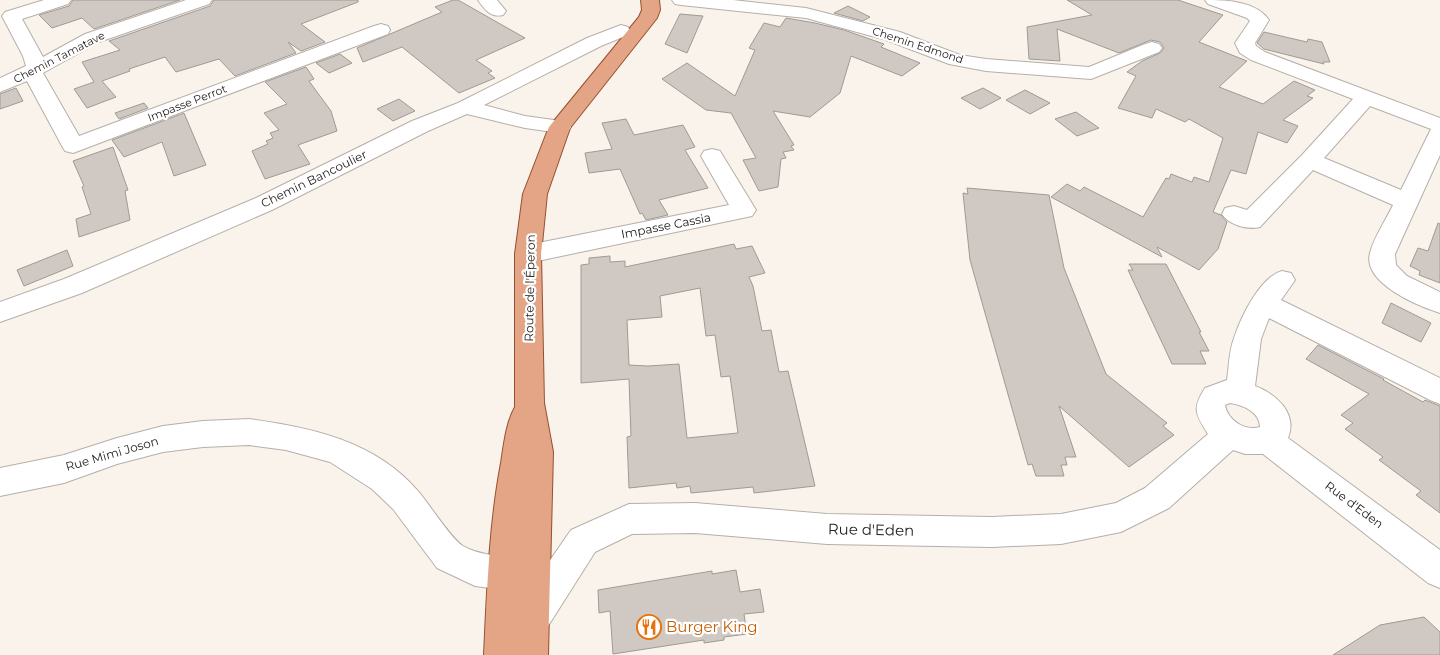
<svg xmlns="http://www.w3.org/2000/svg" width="1440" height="655" viewBox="0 0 1440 655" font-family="Montserrat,sans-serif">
<rect width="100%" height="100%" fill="#faf3ec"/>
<g fill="#d0c9c3" stroke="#a09a94" fill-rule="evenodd">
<path d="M73 0H180L94 29 82 18 52 28 39 15 69 6Z"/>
<path d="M214 0H358V2L301 24 325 42 301 51 288 42 296 53 235 76 219 59 176 72 165 57 129 69 130 71 102 81 116 97 87 108 74 89 94 82 82 62 120 50 109 41 210 6Z"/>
<path d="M453 0H458L525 38 476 60 492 71 488 73 495 78 459 93 402 47 363 62 357 48 442 12 435 7Z"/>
<path d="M1067 0H1178L1223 15 1199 42 1247 61 1219 87 1263 104 1294 81 1315 90 1307 96 1313 98 1283 120 1298 126 1287 143 1258 132 1246 174 1231 170 1213 212 1221 215 1227 222 1218 249 1199 270 1157 247 1162 257 1051 197 1067 184 1080 191 1084 187 1143 217 1166 178 1169 179 1171 174 1192 182 1194 177 1209 182 1223 138 1189 119 1185 122 1156 109 1152 118 1118 108 1136 76 1127 72 1142 61 1160 53 1164 48 1160 42 1151 40 1119 53 1057 29 1060 61 1029 59 1027 27 1092 15Z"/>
<path d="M848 6 870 17 863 21 834 13Z"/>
<path d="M680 14 703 16 687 53 665 44Z"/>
<path d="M786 18 815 23 844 30 884 44 881 47 920 63 902 76 851 56 840 93 810 117 773 111 794 145 791 146 794 150 783 152 786 158 781 159 778 187 759 191 743 160 756 158 731 113 706 110 662 79 687 63 735 96 755 50 749 48 764 23 780 27Z"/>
<path d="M1264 32 1307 42 1308 39 1322 42 1330 62H1323L1324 64 1264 49 1257 43Z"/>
<path d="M340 54 352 63 329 73 316 63Z"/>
<path d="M306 67 314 79 309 81 331 111 337 131 298 145 310 164 265 179 252 151 268 144 266 141 273 138 270 133 279 130 264 113 287 104 265 82Z"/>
<path d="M16 88 23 101 0 109V94Z"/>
<path d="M983 88 1001 98 980 109 961 98Z"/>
<path d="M1025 90 1050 103 1030 114 1006 100Z"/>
<path d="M399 99 415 111 393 121 377 109Z"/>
<path d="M144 103 148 108 119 119 115 113Z"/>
<path d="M1076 112 1099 128 1077 136 1055 119Z"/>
<path d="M184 113 206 165 174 176 162 142 124 157 112 140Z"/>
<path d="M626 119 634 135 683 125 695 147 685 150 708 188 659 200 668 215 646 220 642 213 640 214 620 169 589 173 585 153 612 149 602 123Z"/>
<path d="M113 147 128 190 125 191 130 220 79 237 76 219 91 214 82 187 84 186 73 161Z"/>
<path d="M967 188 1049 195 1064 268 1106 374 1167 423 1163 426 1174 435 1129 467 1059 406 1076 457H1065L1067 465H1061L1064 476H1036L1032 464 1028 465 970 260 963 193 968 194Z"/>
<path d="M1438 223 1440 224V283L1419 275 1420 271 1410 266 1418 248 1428 251Z"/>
<path d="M734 244 736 249 752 246 765 273 749 277 753 286 762 331 771 330 779 372 788 371 815 486 754 493 753 487 691 493 690 486 677 488 676 483 629 488 627 437 631 436 629 379 581 383V265L589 264V258L610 256V262L625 261V267ZM700 288 706 336 715 335 721 377 730 376 738 433 687 438 679 364 648 366 629 365 627 320 662 317 660 296Z"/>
<path d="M67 250 73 266 24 286 17 270Z"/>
<path d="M1129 264H1166L1201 332H1199L1209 351H1200L1206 364H1172L1128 270H1133Z"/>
<path d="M1391 303 1431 323 1421 342 1382 323Z"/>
<path d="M1318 345 1384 379 1383 380 1423 402 1425 400 1440 406V513L1416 495 1421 491 1379 460 1383 457 1345 429 1353 423 1341 415 1369 394 1306 359Z"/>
<path d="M736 570 740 592 760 589 764 612 744 614 747 634 724 637V640L704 643V640L613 654 610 611 599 613 598 590 712 571V574Z"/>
<path d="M1424 617 1440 632V655H1333L1380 625Z"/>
</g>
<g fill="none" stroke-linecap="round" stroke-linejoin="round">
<defs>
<g id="minor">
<path d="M44 0H71L68 4 22 19 43 57 85 34 186 0H212L209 4 99 42 43 73 79 136 374 26 381 24 388 26 390 30 388 34 73 153 65 151 62 146 27 81 0 92V78L26 66 23 56 2 16 5 12Z"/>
<path d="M478 0H497L506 11 503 15C491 18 485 10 478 0Z"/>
<path d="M672 0H733L806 8 900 32 960 55 986 59 1089 67 1145 44 1152 42 1159 44 1162 48 1159 52 1091 79 986 71 949 64 886 40 806 18 681 5 675 4Z"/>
<path d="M1205 0C1226 0 1256 1 1269 20L1255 43 1256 46 1265 52 1440 118V155L1395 254 1396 265 1407 276 1440 292V313C1418 306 1362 283 1370 253 1374 237 1386 220 1393 205L1313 170 1260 227C1247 230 1229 225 1222 214L1225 208 1234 206 1247 210 1302 155 1353 99 1251 60 1240 53 1235 43 1250 21 1247 18 1208 4ZM1370 106 1431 129 1401 190 1324 158Z"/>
<path d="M621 25 628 27 630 31 628 35 601 46 484 105 525 116 568 122 571 127 568 132 560 133 525 128 467 114 428 131 272 210 82 293 0 322V302L64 279 256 198 412 121 458 103 587 38Z"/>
<path d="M712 149 720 151 723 156 756 210 752 216 528 263 519 260 515 254 519 248 528 245 729 205 701 156 704 151Z"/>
<path d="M1282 271 1291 273 1295 280 1281 300 1440 378V404L1430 400 1269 318 1261 339 1255 386C1276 394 1298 413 1288 438L1440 550V588L1428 583 1263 454H1245L1233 450 1169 508 1121 532 1061 544 992 547 827 544 695 533 632 534 595 552 543 634 530 639 517 634 512 621 517 608 571 530 629 504 695 503 827 514 992 517 1061 514 1116 503 1145 488 1208 434C1195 414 1192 408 1205 388L1227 380C1229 366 1229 351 1234 338 1241 317 1260 277 1282 271ZM1230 403C1243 405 1260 412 1260 427 1245 431 1228 421 1225 405Z"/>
<path d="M249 419C310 427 375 441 417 490 428 502 451 539 463 546 479 556 500 554 517 561L522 573 517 585 505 590 475 586 437 568 393 509 372 489 330 462 286 450 249 445 203 447 163 452 117 464 64 483 0 496V468L64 455 117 438 163 426 203 421Z"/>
</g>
<path id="major" d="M641 0H659L660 10 657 18 570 128 547 194 541 254 544 403 553 452 548 655H484C487 591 489 526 501 463 504 444 506 423 515 407V254L523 194 549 127 639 17 642 10Z"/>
</defs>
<use href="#minor" stroke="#b5afa9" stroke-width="2"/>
<use href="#major" stroke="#95502e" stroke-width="2"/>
<use href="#minor" fill="#fff" fill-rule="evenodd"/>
<use href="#major" fill="#e4a486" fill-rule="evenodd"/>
</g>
<defs>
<symbol id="restaurant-ring" viewBox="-11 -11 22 22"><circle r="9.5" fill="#fff" stroke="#e8710a" stroke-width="1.5"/><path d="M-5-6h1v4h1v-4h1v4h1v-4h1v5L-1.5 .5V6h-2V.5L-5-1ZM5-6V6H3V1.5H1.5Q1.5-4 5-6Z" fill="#e8710a"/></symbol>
</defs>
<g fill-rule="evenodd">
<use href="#restaurant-ring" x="635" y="613" width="28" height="28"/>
</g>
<g text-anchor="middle" stroke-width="4.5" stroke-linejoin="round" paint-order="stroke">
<g font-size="11" fill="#24221f" stroke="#fff">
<text transform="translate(918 45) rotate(18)" y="4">Chemin Edmond</text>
<text transform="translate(59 57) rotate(-27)" y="4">Chemin Tamatave</text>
<text transform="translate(187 103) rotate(-21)" y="4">Impasse Perrot</text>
</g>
<g font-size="12" fill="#24221f" stroke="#fff">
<text transform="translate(314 179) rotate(-26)" y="4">Chemin Bancoulier</text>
<text transform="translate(666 226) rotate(-11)" y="4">Impasse Cassia</text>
<text transform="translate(530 288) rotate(-89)" y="4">Route de l'Éperon</text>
<text transform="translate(112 454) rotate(-16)" y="4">Rue Mimi Joson</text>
<text transform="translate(1354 505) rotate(37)" y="4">Rue d'Eden</text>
</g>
<g font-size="15" fill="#24221f" stroke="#fff">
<text transform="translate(871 530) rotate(1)" y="5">Rue d'Eden</text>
</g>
<g font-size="15" fill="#c56008" stroke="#fff" text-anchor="start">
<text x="666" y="632">Burger King</text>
</g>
</g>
</svg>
